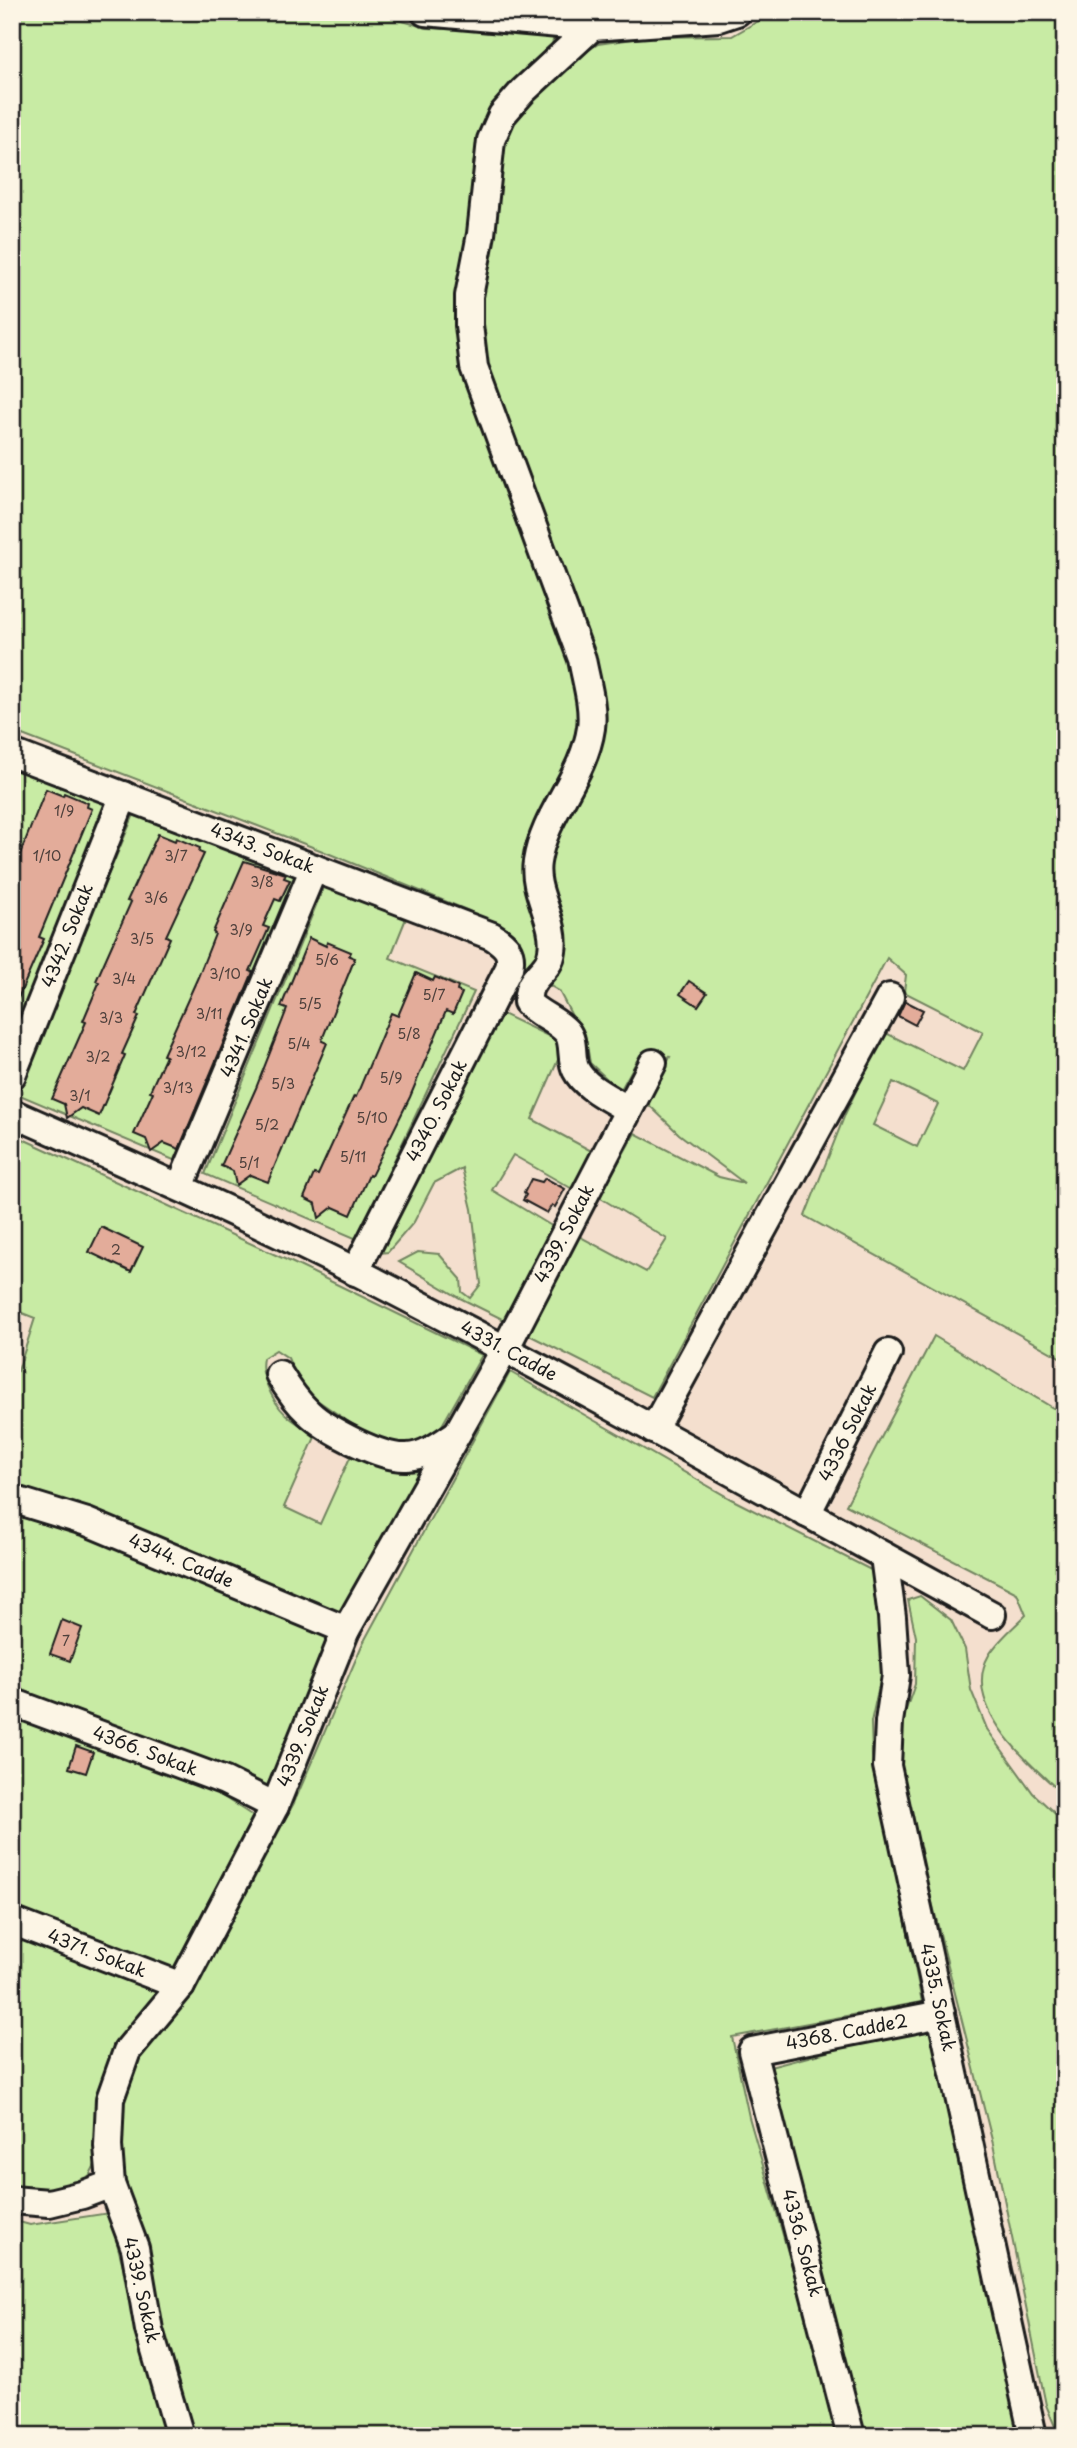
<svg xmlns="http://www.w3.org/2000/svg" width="1077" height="2448" viewBox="0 0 1077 2448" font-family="'Playpen Sans',sans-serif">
<rect width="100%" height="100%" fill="#f4dfce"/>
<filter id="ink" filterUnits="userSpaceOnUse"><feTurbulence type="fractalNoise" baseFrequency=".0143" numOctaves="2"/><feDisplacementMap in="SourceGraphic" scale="14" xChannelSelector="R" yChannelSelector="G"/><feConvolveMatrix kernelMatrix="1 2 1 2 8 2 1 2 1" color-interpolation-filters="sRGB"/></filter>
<g filter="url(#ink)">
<g fill="#c8eba4" stroke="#728460" stroke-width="2" fill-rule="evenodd">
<path d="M12 12H371L427 28 555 33 549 55 491 115 473 163 476 194 461 310 574 661 585 735 531 847 546 957 524 983 511 990 520 968V940L469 911 320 850 12 731Z"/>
<path d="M774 12H999C1011 16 1022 20 1035 18 1045 17 1054 12 1065 12V1360L805 1216 846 1112 884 1032 963 1071 983 1032 904 992 906 975 887 958 652 1397 527 1334 577 1235 646 1272 667 1239 599 1197 635 1133 719 1177 744 1183 679 1134 648 1104 670 1057 640 1055 620 1091 590 1063 585 1034 573 1018 559 991 545 983V869L597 717 472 347 501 127 557 71 598 44 647 37 732 36ZM893 1082 938 1104 917 1147 873 1125Z"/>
<path d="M12 763 109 801 12 1051Z"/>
<path d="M135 812 301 879 183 1164 15 1093Z"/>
<path d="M324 886 407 916 390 958 474 992 357 1239 205 1174Z"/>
<path d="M500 1013 565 1044 532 1119 597 1154 576 1191 513 1155 492 1190 555 1228 506 1321 460 1298 399 1262 418 1252 439 1254 461 1279 462 1292 470 1298 481 1284 472 1209 462 1168 434 1183 414 1222 388 1252 379 1253Z"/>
<path d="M12 1134 291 1262 482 1355 433 1441 402 1446 365 1433 301 1389 288 1358 276 1350 263 1358C261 1369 263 1374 267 1385 278 1413 291 1420 316 1435L284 1507 320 1524 352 1453 434 1460 344 1617 85 1507 12 1484V1370L18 1371 35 1318 12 1309Z"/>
<path d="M934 1336 1053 1408 1065 1406V1796C1031 1765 959 1706 989 1655 998 1640 1014 1627 1026 1615L1017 1593 846 1505Z"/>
<path d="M510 1372 731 1499 873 1571 881 1604 882 1672 871 1722 872 1756 922 2002 732 2037 749 2117 841 2436H190L141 2239 121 2174 118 2104 144 2049 204 1960 294 1803 362 1645Z"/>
<path d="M12 1510 188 1571 334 1634 271 1789 12 1689Z"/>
<path d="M920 1596 951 1620 965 1649 971 1690 987 1729 1033 1793 1065 1823V2436H1059L1046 2405 993 2144 901 1779 903 1718 915 1684 916 1637 908 1600Z"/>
<path d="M12 1710 194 1778 253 1816 173 1969 12 1909Z"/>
<path d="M12 1928 168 1988 144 2021 98 2159 86 2182 57 2193 12 2191Z"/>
<path d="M933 2024 1021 2427 995 2433 854 2431 770 2067Z"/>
<path d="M109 2213 168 2436H12V2220L30 2225Z"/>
</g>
<g fill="#e3ac9a" stroke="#1c1c1c" stroke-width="2">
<path d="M46 789 63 796 64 793 88 803 87 807 92 809 39 937 44 939 12 1012V874Z"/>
<path d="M158 834 175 841 176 838 200 848 199 852 204 854 166 936 170 938 136 1015 139 1016 122 1054 125 1055 99 1116 81 1108 67 1118 64 1104 52 1099 86 1022 83 1021 99 983 96 981 131 902 127 901Z"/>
<path d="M244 861 286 874 284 878 290 880 280 901 275 899 263 926 269 928 250 971 253 972 179 1149 164 1143 151 1152 146 1139 134 1134 153 1092 150 1091 166 1056 163 1055 198 977 215 934 213 932Z"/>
<path d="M309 938 326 946 327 942 351 952 349 956 355 958 323 1037 322 1041 327 1043 268 1182 250 1175 236 1185 233 1171 221 1166 256 1088 287 1009 281 1007Z"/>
<path d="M416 973 433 981 435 977 458 987 457 991 462 993 453 1014 446 1011 410 1097 371 1176 369 1175 351 1215 333 1207 319 1218 316 1204 304 1198 314 1174 318 1175 354 1096 356 1097 391 1013 398 1016Z"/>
<path d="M689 981 707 993 698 1006 680 994Z"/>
<path d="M905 1001 923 1010 915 1025 898 1016Z"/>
<path d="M545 1178 565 1189 555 1207 552 1205 547 1213 523 1200 526 1195 524 1193 531 1179 542 1182Z"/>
<path d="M101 1227 143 1247 131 1272 89 1252Z"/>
<path d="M62 1620 82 1628 70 1661 50 1654Z"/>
<path d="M76 1746 93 1752 86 1773 69 1768Z"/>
</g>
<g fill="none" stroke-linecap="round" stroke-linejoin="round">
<defs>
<g id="minor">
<path d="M425 12 592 27 719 18 737 12"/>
<path d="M592 27 523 91 502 115 491 140 481 234 469 296V325L474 367 582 659C586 681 594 706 591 728 584 777 544 814 537 862 532 892 557 921 552 951 550 969 536 973 530 987 528 991 528 998 527 1002 538 1015 556 1019 567 1032 575 1042 570 1059 576 1070 585 1088 612 1099 628 1110"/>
<path id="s1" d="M12 753 492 936C506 945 513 952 509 968L355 1272"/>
<path id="s2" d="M12 1075 124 795"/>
<path id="s3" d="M12 1113C128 1164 245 1216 359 1273 572 1382 781 1500 992 1615"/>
<path id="s4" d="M180 1187 314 868"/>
<path d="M279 1374C288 1389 296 1401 309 1413 327 1430 382 1459 407 1457 426 1456 441 1444 456 1434"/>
<path d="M653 1430 890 997"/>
<path id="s5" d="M12 1499 87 1522 346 1630"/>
<path id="s6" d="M807 1514 888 1353"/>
<path id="s7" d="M884 1556 892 1617 896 1675 889 1722 887 1766 1033 2436"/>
<path id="s8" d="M12 1702 225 1781 275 1806"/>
<path id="s9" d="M12 1921 181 1986"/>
<path d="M12 2200 49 2203 82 2195 111 2184"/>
<path id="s10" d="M180 2436 149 2330 135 2248 111 2184 108 2146 110 2099 127 2051 181 1986 275 1806 346 1630 505 1349 653 1063"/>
<path id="s11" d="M851 2436 752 2051 941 2014"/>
</g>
</defs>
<use href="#minor" stroke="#1c1c1c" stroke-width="32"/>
<use href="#minor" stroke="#fcf5e5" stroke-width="26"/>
</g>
</g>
<g text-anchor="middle" stroke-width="5" stroke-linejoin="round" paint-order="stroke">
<g font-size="14" fill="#4e403c">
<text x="64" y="816">1/9</text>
<text x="47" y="861">1/10</text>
<text x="176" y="861">3/7</text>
<text x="262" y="887">3/8</text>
<text x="156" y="903">3/6</text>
<text x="241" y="935">3/9</text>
<text x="142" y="944">3/5</text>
<text x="327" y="965">5/6</text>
<text x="225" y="979">3/10</text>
<text x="124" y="984">3/4</text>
<text x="434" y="1000">5/7</text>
<text x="310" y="1009">5/5</text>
<text x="209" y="1019">3/11</text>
<text x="111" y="1023">3/3</text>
<text x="409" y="1039">5/8</text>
<text x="299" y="1049">5/4</text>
<text x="191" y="1057">3/12</text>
<text x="98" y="1062">3/2</text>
<text x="391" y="1083">5/9</text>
<text x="283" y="1089">5/3</text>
<text x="178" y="1093">3/13</text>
<text x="80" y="1101">3/1</text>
<text x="372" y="1123">5/10</text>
<text x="267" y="1130">5/2</text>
<text x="353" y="1162">5/11</text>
<text x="249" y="1168">5/1</text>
<text x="116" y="1255">2</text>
<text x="66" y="1646">7</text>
</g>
<g font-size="18" fill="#1c1c1c" stroke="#fcf5e5">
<text dy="6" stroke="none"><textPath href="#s1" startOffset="268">4343. Sokak</textPath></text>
<text dy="6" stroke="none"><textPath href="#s2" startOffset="150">4342. Sokak</textPath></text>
<text dy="6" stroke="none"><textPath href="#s4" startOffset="173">4341. Sokak</textPath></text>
<text transform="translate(437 1111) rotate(-63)" y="6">4340. Sokak</text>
<text dy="6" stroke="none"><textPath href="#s10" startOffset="1328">4339. Sokak</textPath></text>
<text dy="6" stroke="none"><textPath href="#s3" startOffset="551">4331. Cadde</textPath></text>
<text dy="6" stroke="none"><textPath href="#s6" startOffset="91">4336 Sokak</textPath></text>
<text dy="6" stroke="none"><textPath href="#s5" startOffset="180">4344. Cadde</textPath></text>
<text dy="6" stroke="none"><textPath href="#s10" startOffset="761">4339. Sokak</textPath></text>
<text dy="6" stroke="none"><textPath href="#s8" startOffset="142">4366. Sokak</textPath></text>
<text dy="6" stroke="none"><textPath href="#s9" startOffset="91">4371. Sokak</textPath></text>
<text dy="6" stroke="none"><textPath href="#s7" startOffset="448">4335. Sokak</textPath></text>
<text dy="6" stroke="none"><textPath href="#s11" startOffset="494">4368. Cadde2</textPath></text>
<text transform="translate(802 2243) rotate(75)" y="6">4336. Sokak</text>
<text transform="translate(141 2290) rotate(77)" y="6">4339. Sokak</text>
</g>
</g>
<rect width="1077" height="2448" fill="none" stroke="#fcf5e5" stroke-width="42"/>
<rect x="21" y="21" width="1035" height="2406" fill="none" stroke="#1c1c1c" stroke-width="2.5" filter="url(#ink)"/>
</svg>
